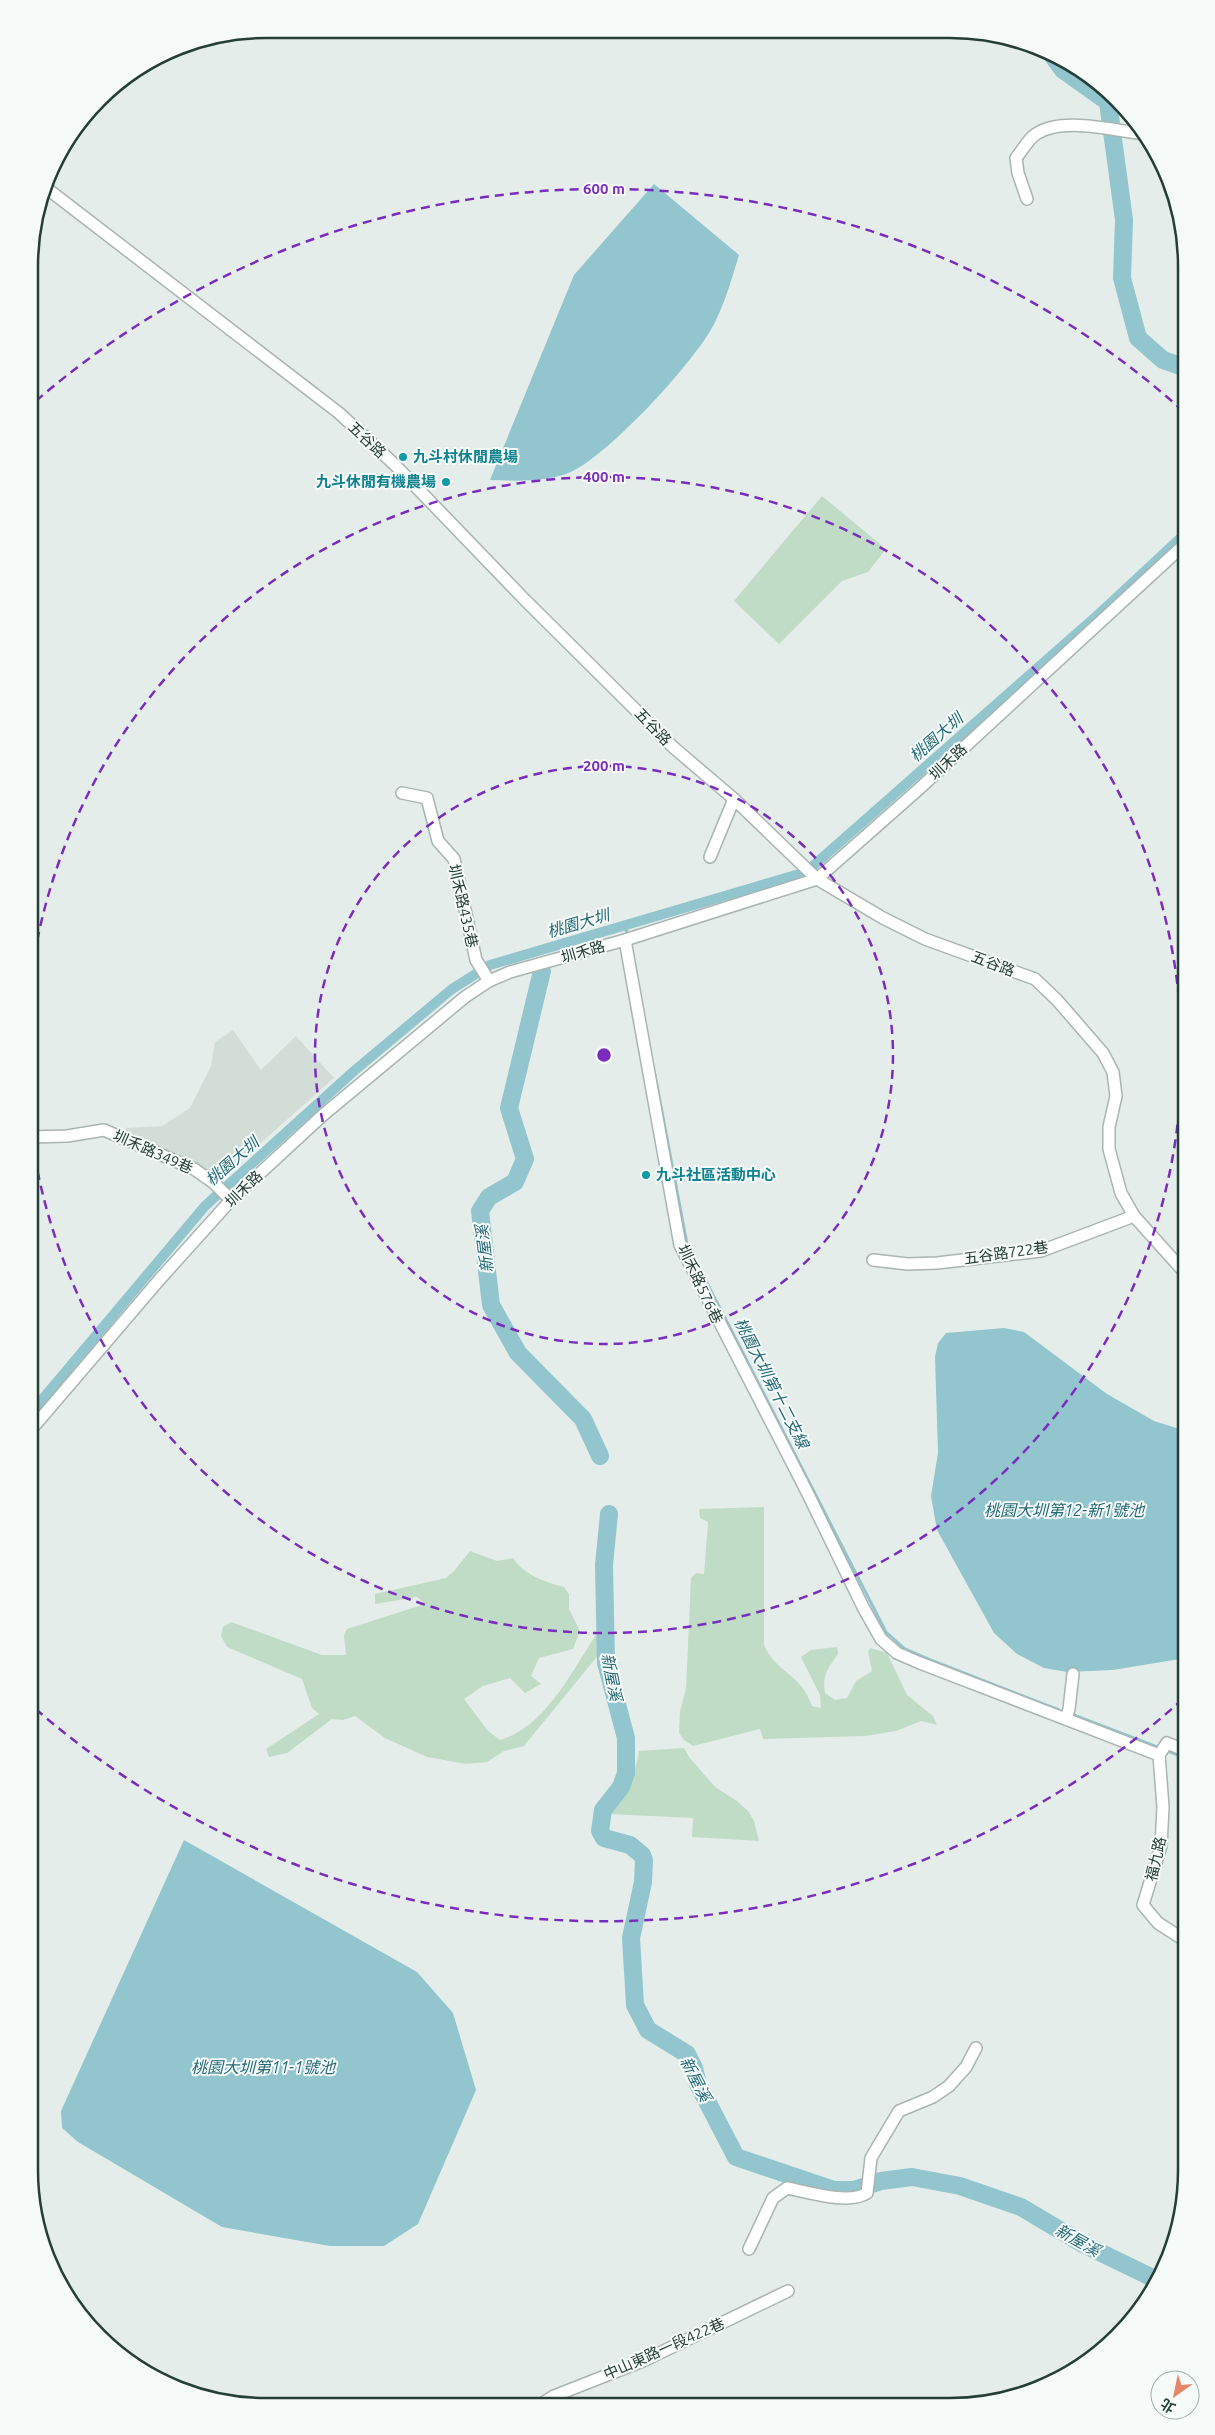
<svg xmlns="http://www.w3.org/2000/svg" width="1215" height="2435" viewBox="0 0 1215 2435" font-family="Ubuntu,'Noto Sans TC',sans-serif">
<rect width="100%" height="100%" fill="#e5edea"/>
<path fill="#d3ddd8" d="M233 1030 261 1070 296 1036 334 1078 218 1181 183 1158 125 1132 126 1128 162 1126 190 1108 211 1066 215 1042Z"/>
<g fill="#c0dcc7">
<path d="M822 496 886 549 868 572 842 581 779 644 734 601Z"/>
<path d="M764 1507V1645C776 1673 801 1673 812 1706L821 1708 820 1695 801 1657 811 1650 837 1647 838 1654C828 1668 822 1675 825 1693L835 1700 847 1698 856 1681 872 1671 868 1652 870 1648 887 1653 907 1695 933 1716 937 1725 921 1721 896 1731 865 1736 763 1739 760 1729 693 1746 684 1740 679 1733 680 1711 686 1689 691 1578 696 1573 704 1574 708 1522 700 1518 699 1509Z"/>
<path d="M470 1551 497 1561 513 1558C524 1575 545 1582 564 1587L569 1594V1609L580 1631 573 1649 539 1658 531 1676 541 1684 525 1693 510 1678 483 1686 464 1699 488 1731 500 1740C547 1726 572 1670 598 1632L600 1653 524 1746 504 1751 487 1762 466 1764 427 1757 385 1738 355 1716 343 1720 332 1719 287 1753 269 1757 266 1749 319 1714 312 1708 302 1679 227 1647 221 1636 223 1627 231 1622 322 1655H346L344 1635 347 1629 425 1604 417 1597 375 1604V1594L446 1578 454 1571Z"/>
<path d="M684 1748 689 1757 715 1787 737 1801 748 1811 754 1821 759 1841 692 1837 693 1818 609 1814C625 1794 635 1777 639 1751Z"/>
</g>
<g fill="#92c5ce">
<path d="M654 184 739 255C732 277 726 300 716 320 700 357 603 462 566 474 542 482 515 481 490 480L574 275Z"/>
<path d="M1004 1328 1024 1332 1107 1394 1154 1421 1186 1431V1658L1113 1670 1067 1672 1044 1668 1017 1654 994 1633 937 1530 931 1496 938 1453 935 1357 938 1343 946 1333Z"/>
<path d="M184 1840 417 1972 453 2013 476 2090 418 2224 384 2246H330L222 2227 78 2142 62 2128 61 2111Z"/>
</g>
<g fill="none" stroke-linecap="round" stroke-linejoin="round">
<g stroke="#92c5ce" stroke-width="3">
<path d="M625 925 628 936"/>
<path d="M655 1075 687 1244 886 1632 905 1649 928 1659 1059 1710"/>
<path d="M1071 1714 1186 1758"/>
</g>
<path stroke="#92c5ce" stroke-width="10" d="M30 1414 205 1206 354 1071 452 989 490 965 806 872 1100 613 1186 533"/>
<g stroke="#92c5ce" stroke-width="18">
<path d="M1049 51 1063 70 1108 102 1124 220 1122 278 1138 338 1163 360 1186 368"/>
<path d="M542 971 509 1108 525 1159 515 1182 489 1197 480 1211 491 1305 518 1353 583 1419 600 1456"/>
<path d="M609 1514 604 1565 606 1663 626 1738V1773L621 1787 603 1810 600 1831 604 1838 630 1845 642 1855 644 1860 643 1882 631 1938 635 2005 648 2030 687 2054 694 2068 698 2084 736 2157 834 2190H854L881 2181 912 2177 960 2186 1021 2207 1083 2244 1157 2280"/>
</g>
<defs>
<g id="street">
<path d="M45 187 339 413 394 464 525 600 673 747 734 799 817 879 883 918 925 939 1035 979 1057 1000 1103 1053 1113 1072 1116 1096 1109 1127V1149L1121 1193 1134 1216 1186 1274"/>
<path d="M1027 199 1018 173 1016 158C1022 151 1028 139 1036 134 1063 116 1114 131 1146 134"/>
<path d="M402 793 427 798 438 841 454 859 476 960 489 981"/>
<path d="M710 857 734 799"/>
<path d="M625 940 680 1245 807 1492 863 1607 881 1639 897 1653 920 1663 1159 1755"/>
<path d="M30 1137 67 1136 104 1130 194 1169 214 1183 231 1200"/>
<path d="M873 1260 908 1264 937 1263 1041 1251 1134 1216"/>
<path d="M30 1431 160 1279 231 1200 323 1115 465 997 489 981 510 972 625 940 817 879 920 788 1186 543"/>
<path d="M1066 1719 1069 1709 1073 1674"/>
<path d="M1159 1755 1163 1807 1161 1846 1143 1905 1158 1923 1186 1941"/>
<path d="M1159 1755 1167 1743 1186 1751"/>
<path d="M749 2249 773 2198 787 2188C808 2192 849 2205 867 2193L871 2158 899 2111 933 2097 949 2086 966 2067 976 2048"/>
<path d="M540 2405 554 2396 643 2361 788 2291"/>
</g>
</defs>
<use href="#street" stroke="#a8b5b1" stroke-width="14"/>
<use href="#street" stroke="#fff" stroke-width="11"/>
</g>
<g fill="none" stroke="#7b2cbf" stroke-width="2.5" stroke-dasharray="9 6">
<circle cx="604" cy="1055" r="289"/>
<path d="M30 985A578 578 0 1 1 30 1125"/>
<path d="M1183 1699A866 866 0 0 1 30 1704M36 401A866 866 0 0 1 1183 411"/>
</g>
<g fill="#0f9aa8" stroke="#f6faf8" stroke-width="2">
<circle cx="403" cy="457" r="5"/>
<circle cx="446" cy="482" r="5"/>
<circle cx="646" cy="1175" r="5"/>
</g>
<g text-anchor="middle" stroke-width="4" stroke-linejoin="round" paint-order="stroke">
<g font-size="15" fill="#253e37" stroke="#f6faf8">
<text transform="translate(367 440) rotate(43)" y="5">五谷路</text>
<text transform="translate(653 727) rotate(46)" y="5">五谷路</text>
<text transform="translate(948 762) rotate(-43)" y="5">圳禾路</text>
<text transform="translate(463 906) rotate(77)" y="5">圳禾路435巷</text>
<text transform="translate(583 952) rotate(-16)" y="5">圳禾路</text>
<text transform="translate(993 964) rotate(21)" y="5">五谷路</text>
<text transform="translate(153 1152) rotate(24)" y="5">圳禾路349巷</text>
<text transform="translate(244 1189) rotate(-44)" y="5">圳禾路</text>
<text transform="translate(1006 1253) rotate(-8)" y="5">五谷路722巷</text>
<text transform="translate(700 1284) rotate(65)" y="5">圳禾路576巷</text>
<text transform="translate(1156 1859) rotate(-77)" y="5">福九路</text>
<text transform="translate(664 2349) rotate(-24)" y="5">中山東路一段422巷</text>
</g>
<g font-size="15" font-weight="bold" fill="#0d838f" stroke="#f6faf8" text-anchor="start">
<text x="413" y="462">九斗村休閒農場</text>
<text x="436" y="487" text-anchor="end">九斗休閒有機農場</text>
<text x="656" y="1180">九斗社區活動中心</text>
</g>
<g font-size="16" font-style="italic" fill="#236976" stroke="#f6faf8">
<text transform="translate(936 737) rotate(-41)" y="6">桃園大圳</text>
<text transform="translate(578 923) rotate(-16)" y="6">桃園大圳</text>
<text transform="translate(232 1161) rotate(-41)" y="6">桃園大圳</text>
<text transform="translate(484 1249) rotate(-97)" y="6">新屋溪</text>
<text transform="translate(772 1383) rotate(63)" y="6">桃園大圳第十二支線</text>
<text x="1064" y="1516">桃園大圳第12-新1號池</text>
<text transform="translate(612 1677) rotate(79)" y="6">新屋溪</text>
<text x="263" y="2073">桃園大圳第11-1號池</text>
<text transform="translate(696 2079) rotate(63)" y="6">新屋溪</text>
<text transform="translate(1078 2240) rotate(29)" y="6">新屋溪</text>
</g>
</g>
<path d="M0 0H1215V2435H0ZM266 38H950A228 228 0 0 1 1178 266V2170A228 228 0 0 1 950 2398H266A228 228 0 0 1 38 2170V266A228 228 0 0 1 266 38Z" fill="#f6faf8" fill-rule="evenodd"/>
<path fill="none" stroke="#253e37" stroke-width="2.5" d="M266 38H950A228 228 0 0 1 1178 266V2170A228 228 0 0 1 950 2398H266A228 228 0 0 1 38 2170V266A228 228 0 0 1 266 38Z"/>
<circle cx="604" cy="1055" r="8" fill="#7b2cbf" stroke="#f6faf8" stroke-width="2.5"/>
<g font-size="15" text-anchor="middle" font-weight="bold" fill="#7b2cbf" stroke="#f6faf8" stroke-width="4" stroke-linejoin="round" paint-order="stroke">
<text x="604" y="194">600 m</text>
<text x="604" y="482">400 m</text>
<text x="604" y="771">200 m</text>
</g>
<g transform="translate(1175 2395) rotate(213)"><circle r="24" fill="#f6faf8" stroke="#a2afab"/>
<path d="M0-4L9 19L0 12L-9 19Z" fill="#e88768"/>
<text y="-8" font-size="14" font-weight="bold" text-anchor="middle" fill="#253e37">北</text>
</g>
</svg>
